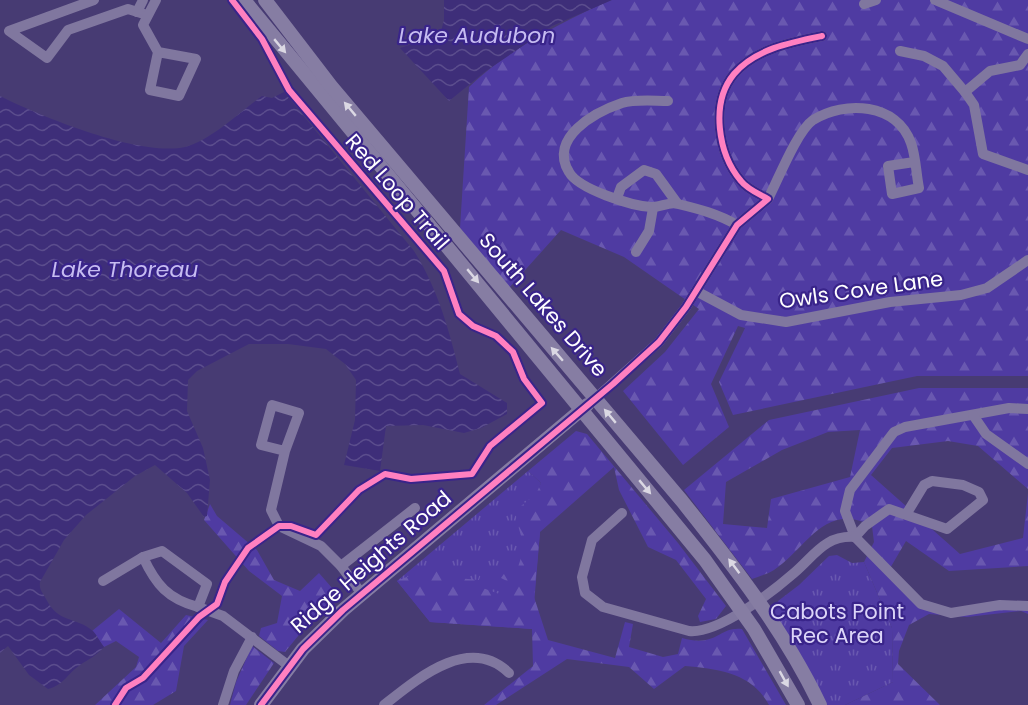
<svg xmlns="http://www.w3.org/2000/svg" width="1028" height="705" viewBox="0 0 1028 705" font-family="Poppins,sans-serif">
<defs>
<pattern id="grass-tufts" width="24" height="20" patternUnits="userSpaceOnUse" patternTransform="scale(1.5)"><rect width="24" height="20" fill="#4f3ba2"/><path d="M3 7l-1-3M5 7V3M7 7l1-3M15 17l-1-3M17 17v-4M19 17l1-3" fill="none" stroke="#6958b0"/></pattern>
<pattern id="forest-firs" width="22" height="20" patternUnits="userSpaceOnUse" patternTransform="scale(1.5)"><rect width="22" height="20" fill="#4f3ba2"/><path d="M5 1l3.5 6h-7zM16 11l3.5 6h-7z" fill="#6958b0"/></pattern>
<pattern id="water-waves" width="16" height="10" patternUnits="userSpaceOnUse" patternTransform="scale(1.5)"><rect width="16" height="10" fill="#3e2e79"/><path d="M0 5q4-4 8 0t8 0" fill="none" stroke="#5b4d8d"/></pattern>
</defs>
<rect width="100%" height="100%" fill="#473b73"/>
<g fill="url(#grass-tufts)">
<path d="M528 471 541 483 537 494 530 500 540 532 532 629 430 622 397 581Z"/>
<path d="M837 555 852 563 864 562 892 628 893 682 845 705H827L774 613 778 601 799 585 829 556Z"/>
</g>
<g fill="url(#forest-firs)" fill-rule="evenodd">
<path d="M611 0H1028V376H917L733 415 719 382 745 328 738 326 711 384 729 427 683 465 623 391 665 352 699 309 624 257 561 230 509 288 460 228 469 87C510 48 560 23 611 0Z"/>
<path d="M919 388H1028V489L978 446 948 441 892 448 871 475 960 554 1023 538 1028 493V566L949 571 906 541 889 570 921 603 951 613 1028 606V614L1021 611 967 617 929 614 909 625 899 651 898 664 940 705H845L893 682 892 628 864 562 874 542 872 526C825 501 807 548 774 570 768 574 759 576 752 579L684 490 769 420ZM860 430 850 477 771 499 767 528 723 524 726 482 782 450 828 432Z"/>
<path d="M576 431 587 434 678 543 726 606 716 619 700 622 698 616 706 599 676 560 648 547 619 490 614 467 540 532 534 597 548 640 615 658 625 622 633 624 629 647 663 657 678 654 682 638C717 648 719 626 742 629L786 705H769C752 673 719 669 685 666L654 689 629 667 567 659 496 705H484L533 666 532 629 430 622 397 581C416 573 437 563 458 572L457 578 479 580 482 571 485 572 480 587 502 595 507 581 501 578 506 571H517C519 563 523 554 523 546 522 533 515 523 516 510L536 494 541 483 528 471Z"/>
<path d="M210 504 217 516 257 550 274 580 300 591 319 573 339 596 307 625 285 652 278 651 259 636 261 628 277 623 282 596 249 571 204 520Z"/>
<path d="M119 609 161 643 186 615 208 620 184 646 176 691 153 705H95L136 667 139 657 116 641 104 647 92 631Z"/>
<path d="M252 646 274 663 246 705H230L236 682Z"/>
</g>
<g fill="url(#water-waves)">
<path d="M444 0H612L552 26 486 71 449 101 400 48 440 35 444 20Z"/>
<path d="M284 92 414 251C438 289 449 330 460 374L507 403V414L481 428 464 433 423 425 386 426 380 471 344 465 355 420 356 380 345 364 326 349 288 344H249L197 371 188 380 187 411 203 448 210 480 207 516 204 517 187 493 155 465 135 476 86 515 64 540 40 582C39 589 42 592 46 599 59 624 75 616 93 631 97 635 100 642 104 647 96 656 89 659 80 665 67 674 64 685 48 689L29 675 8 646 0 653V96C42 117 140 157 185 147 210 141 241 111 262 96L272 98Z"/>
</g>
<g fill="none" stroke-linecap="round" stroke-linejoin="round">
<g stroke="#80779f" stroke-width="10">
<path d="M94 0 9 31 47 58 68 30 128 9 147 15"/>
<path d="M156 0 143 25 158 52 150 90 179 96 196 59 158 52"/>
<path d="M935 0 1028 39"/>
<path d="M864 4 876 0"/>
<path d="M137 12 143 0"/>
<path d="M900 51 924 56 943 66 965 92 974 105 983 154 1028 170"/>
<path d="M965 92 990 71 1020 65 1028 54"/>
<path d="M668 101C654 101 635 99 622 103 595 112 548 138 569 172 578 189 632 206 651 207 660 208 669 201 678 204 699 209 718 214 737 225"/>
<path d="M617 198 621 187 644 170 656 174 677 203"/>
<path d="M768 199C778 180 797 131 813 120 845 100 897 103 911 143 916 157 916 173 919 188L892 194 888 166 914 162"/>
<path d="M636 252 649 231 653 208"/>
<path d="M696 291 741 315 786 322 890 302 961 295 987 288 1028 260"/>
<path d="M596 398 659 342 686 307 737 225 768 199C759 194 747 189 741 181 718 154 710 103 734 74 755 49 792 42 822 36"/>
<path d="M1028 409 1009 408 905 427 894 432 850 490 845 511 855 537 921 604 951 613 1000 605 1028 606"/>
<path d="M973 415 986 434 1028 464"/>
<path d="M285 451 261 445 272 405 299 413 285 451 271 510 279 526 321 546 341 566 362 594"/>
<path d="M622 513 592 540 582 577 585 593 603 607 689 631C718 634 771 593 794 573 815 555 825 535 855 537"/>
<path d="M855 537 865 526 889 509 947 529 983 500 979 492 963 485 932 481 924 485 907 513"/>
<path d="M162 551 207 584 198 607C168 599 156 585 143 557Z"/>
<path d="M341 566 415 508"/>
<path d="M103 581 143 557"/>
<path d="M198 607 223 616 289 666"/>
<path d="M223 705 234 671 252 637"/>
<path d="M384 705C417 679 469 634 509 673"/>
</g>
<g stroke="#867da3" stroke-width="14">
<path d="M244 0 705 560 754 629 798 705"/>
<path d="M265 0 331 86 682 501C733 565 784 630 820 705"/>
<path d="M261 705 303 649 343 610 587 405"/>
</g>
<defs>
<g id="cycleway">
<path d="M115 705 126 688 143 678 199 617 217 604 225 582 248 548 279 526H291L316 535 359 490 385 474 411 479 472 474 490 446 542 403 524 379 513 352 496 336 473 326 459 314 444 271 289 90 262 39 232 0"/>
<path d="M261 705 303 649 343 610 613 384 659 342 686 307 737 225 768 199C759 194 747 189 741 181 718 154 710 103 734 74 755 49 792 42 822 36"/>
</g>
</defs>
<use href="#cycleway" stroke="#39248a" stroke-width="10"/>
<use href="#cycleway" stroke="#ff80c0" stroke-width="6"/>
</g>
<defs><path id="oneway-solid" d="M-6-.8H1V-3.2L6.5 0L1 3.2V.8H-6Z" transform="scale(1.5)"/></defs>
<g fill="#dbd8e3">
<use href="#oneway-solid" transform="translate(280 46) rotate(50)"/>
<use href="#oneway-solid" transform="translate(350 109) rotate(-130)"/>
<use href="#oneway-solid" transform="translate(473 276) rotate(50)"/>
<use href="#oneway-solid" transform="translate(557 354) rotate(-131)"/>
<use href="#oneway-solid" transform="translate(610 416) rotate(-130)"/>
<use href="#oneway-solid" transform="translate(645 487) rotate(50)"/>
<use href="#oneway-solid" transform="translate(734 566) rotate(-127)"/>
<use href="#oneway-solid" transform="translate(784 679) rotate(61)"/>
</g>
<g text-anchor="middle" stroke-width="4.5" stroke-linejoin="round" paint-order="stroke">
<g font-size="21" fill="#fff" stroke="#39248a">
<text transform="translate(397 192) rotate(49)" y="7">Red Loop Trail</text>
<text transform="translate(861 290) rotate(-8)" y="7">Owls Cove Lane</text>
<text transform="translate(543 305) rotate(49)" y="7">South Lakes Drive</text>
<text transform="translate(371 562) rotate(-41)" y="7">Ridge Heights Road</text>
</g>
<g font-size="21" fill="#dcd5f8" stroke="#39248a">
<text x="837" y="619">Cabots Point<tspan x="837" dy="24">Rec Area</tspan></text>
</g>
<g font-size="22" font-style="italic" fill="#c6bcf1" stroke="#39248a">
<text x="477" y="43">Lake Audubon</text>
<text x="125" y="277">Lake Thoreau</text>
</g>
</g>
</svg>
